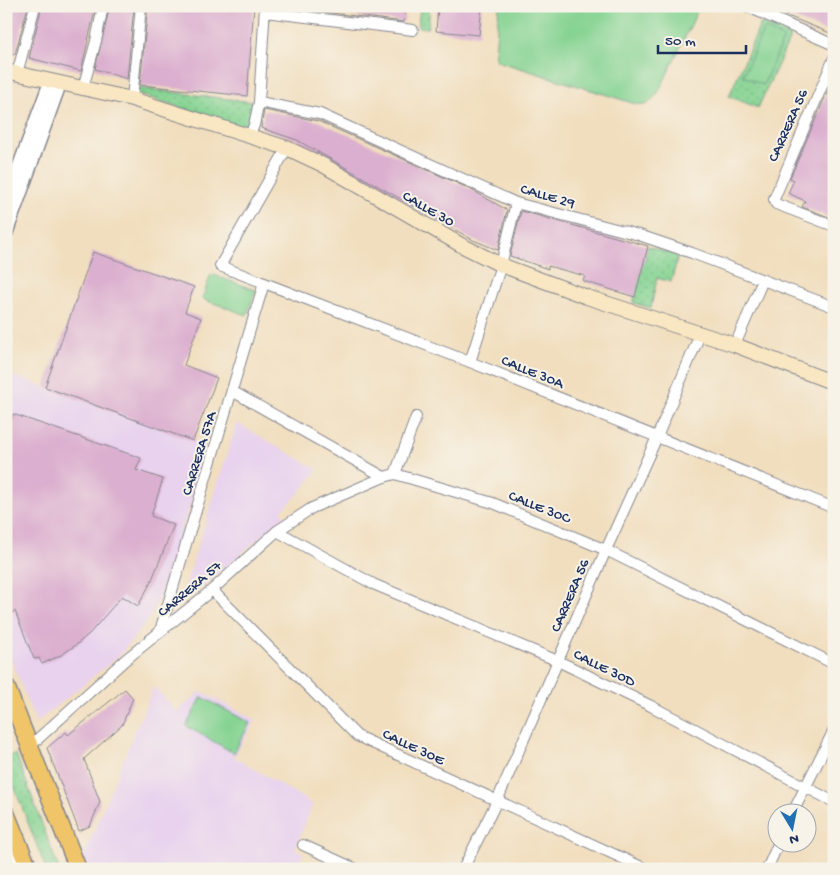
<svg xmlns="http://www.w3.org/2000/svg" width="840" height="875" viewBox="0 0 840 875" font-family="'Gochi Hand',sans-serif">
<defs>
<pattern id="green-dots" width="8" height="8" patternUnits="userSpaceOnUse" patternTransform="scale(1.25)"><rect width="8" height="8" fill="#85d392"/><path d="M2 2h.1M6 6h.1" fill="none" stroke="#72b580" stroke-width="1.8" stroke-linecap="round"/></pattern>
</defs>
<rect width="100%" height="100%" fill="#f7f3e8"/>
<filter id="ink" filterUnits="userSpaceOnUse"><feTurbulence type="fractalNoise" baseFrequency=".02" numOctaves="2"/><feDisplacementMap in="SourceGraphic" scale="10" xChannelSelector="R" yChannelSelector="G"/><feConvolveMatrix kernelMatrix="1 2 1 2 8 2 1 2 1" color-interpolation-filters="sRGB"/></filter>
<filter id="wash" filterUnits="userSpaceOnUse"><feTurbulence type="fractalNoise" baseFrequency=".0096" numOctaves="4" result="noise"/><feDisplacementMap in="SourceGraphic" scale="20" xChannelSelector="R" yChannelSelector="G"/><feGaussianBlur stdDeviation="1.12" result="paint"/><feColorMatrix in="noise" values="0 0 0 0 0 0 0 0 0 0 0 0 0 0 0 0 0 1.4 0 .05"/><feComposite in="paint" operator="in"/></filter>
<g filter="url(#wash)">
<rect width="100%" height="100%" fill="#f1debe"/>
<g fill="#e8d2ee">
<path d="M6 373 210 447 158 599 150 617 121 654 36 723 6 646Z"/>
<path d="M237 423 318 470 296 497 281 511 285 516 197 592 185 587Z"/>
<path d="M154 686 177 712 200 691 256 720 234 757 313 804 295 849 303 853 296 869H89L83 857Z"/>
</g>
<g fill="url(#green-dots)" stroke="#508178">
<path d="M420 6H430L428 28 418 27Z"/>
<path d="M761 23 791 36 758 108 729 96Z"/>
<path d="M138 88 254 102 248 129 138 94Z"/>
<path d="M648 246 678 256 671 282 657 278 651 308 633 303Z"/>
<path d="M16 754 55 859 59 869H46L6 766V757Z"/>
</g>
<g fill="#85d392" stroke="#508178">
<path d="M499 6H700L658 93 647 105 636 104 497 61 495 53Z"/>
<path d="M764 29 784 38 763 85 743 76Z"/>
<path d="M211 274 256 290 247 315 202 299Z"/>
<path d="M202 697 250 723 234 753 186 726Z"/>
</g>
<g id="blocks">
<g fill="#dbafcf">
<path d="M6 6H28L15 54 6 52Z"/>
<path d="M42 6H96L81 71 29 58Z"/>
<path d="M110 6H134L127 79 95 69Z"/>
<path d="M148 6H254L247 96 140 85Z"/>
<path d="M316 6H406L404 22 316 11Z"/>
<path d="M438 6H482L479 35 436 31Z"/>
<path d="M786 6H833L830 33 785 15Z"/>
<path d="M834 77V219L802 207 805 201 788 193 794 180 790 178Z"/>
<path d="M264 110 318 121 470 189 507 210 498 250 473 240 297 140 261 128Z"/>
<path d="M521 211 648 246 635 297 583 281 585 276 548 266V269L510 256Z"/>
<path d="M93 252 194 287 185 312 201 318 184 365 217 378 193 441 45 387Z"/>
<path d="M13 414 141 458 136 470 163 479 151 516 174 525 151 582 138 606 122 596 90 633 76 645 61 655 42 664 39 658 34 659 15 611 11 613 6 600V419L11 421Z"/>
<path d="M125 689 133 698 122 725 84 759 100 802 90 826 79 831 47 748 66 732 68 735Z"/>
</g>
</g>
</g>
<g filter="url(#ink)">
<use href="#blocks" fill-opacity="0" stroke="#86868e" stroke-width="1"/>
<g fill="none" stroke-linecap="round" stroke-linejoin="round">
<defs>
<g id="minor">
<path d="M746 6 834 45"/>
<path d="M265 12 413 30"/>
<path d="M834 58 774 199 776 204 834 226"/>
<path d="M17 74 35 6"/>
<path d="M83 88 96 41 103 6"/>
<path d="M132 99 141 6"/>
<path d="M259 102 320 114 516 203 639 235 692 253 834 307"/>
<path d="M250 135 254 125 259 102 265 6"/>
<path d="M287 148 220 266 470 362 834 508"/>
<path d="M735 345 763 280"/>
<path d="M470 362 501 265 516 203"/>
<path d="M232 391 384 477"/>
<path d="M395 474 416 417"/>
<path d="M277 531 373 584 558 661 651 706 834 802"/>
<path d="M212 590 357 736 646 869"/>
<path d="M160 631 264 283"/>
<path d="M30 746 125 660 212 590 277 531 312 508 384 477 395 474 493 503 606 550 834 664"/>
<path d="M793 812 834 730"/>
<path d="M6 843 16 869"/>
<path d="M303 845 356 869"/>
<path d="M463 869 497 801 606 550 657 437 701 332"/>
<path d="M767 869 779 842"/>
</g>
<g id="tertiary">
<path d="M6 201 50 82"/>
<path d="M6 234 60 84"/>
</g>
<path id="secondary" d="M6 71 132 99 287 148 323 165 461 245 501 265 587 297 735 345 834 383"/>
<g id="trunk">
<path d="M6 686 78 869"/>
<path d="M6 813 29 869"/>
</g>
</defs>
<use href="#minor" stroke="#86868e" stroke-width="12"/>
<use href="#tertiary" stroke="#86868e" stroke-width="15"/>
<use href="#secondary" stroke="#86868e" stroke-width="16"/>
<use href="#trunk" stroke="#86868e" stroke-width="19"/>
<use href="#minor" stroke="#fff" stroke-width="10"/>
<use href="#tertiary" stroke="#fff" stroke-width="12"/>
<use href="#secondary" stroke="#f9e7c3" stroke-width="14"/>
<use href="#trunk" stroke="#f0c469" stroke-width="16"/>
</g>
</g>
<g text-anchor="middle" stroke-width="4" stroke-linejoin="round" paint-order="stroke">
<g font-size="15" fill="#1b2f5e" stroke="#f7f3e8">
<text transform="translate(787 125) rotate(-66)" y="5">CARRERA 56</text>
<text transform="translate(548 195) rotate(16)" y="5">CALLE 29</text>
<text transform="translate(429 208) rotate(30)" y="5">CALLE 30</text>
<text transform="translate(533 371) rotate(22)" y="5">CALLE 30A</text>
<text transform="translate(198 453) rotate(-73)" y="5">CARRERA 57A</text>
<text transform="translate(540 506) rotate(22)" y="5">CALLE 30C</text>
<text transform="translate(189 588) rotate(-40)" y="5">CARRERA 57</text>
<text transform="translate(569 595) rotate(-67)" y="5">CARRERA 56</text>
<text transform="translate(605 667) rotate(26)" y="5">CALLE 30D</text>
<text transform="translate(414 746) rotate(25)" y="5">CALLE 30E</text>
</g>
</g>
<rect width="840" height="875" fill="none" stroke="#f7f3e8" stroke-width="25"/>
<g transform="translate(792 828) rotate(170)"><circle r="24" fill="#f7f3e8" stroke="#9fa5b1"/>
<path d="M0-4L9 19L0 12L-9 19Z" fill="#1f6fb2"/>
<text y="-8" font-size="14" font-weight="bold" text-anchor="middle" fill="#1b2f5e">N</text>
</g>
<path d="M658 45v8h88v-8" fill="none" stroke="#1b2f5e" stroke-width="2.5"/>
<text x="665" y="45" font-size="15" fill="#1b2f5e" stroke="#f7f3e8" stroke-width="4" paint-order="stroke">50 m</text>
</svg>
